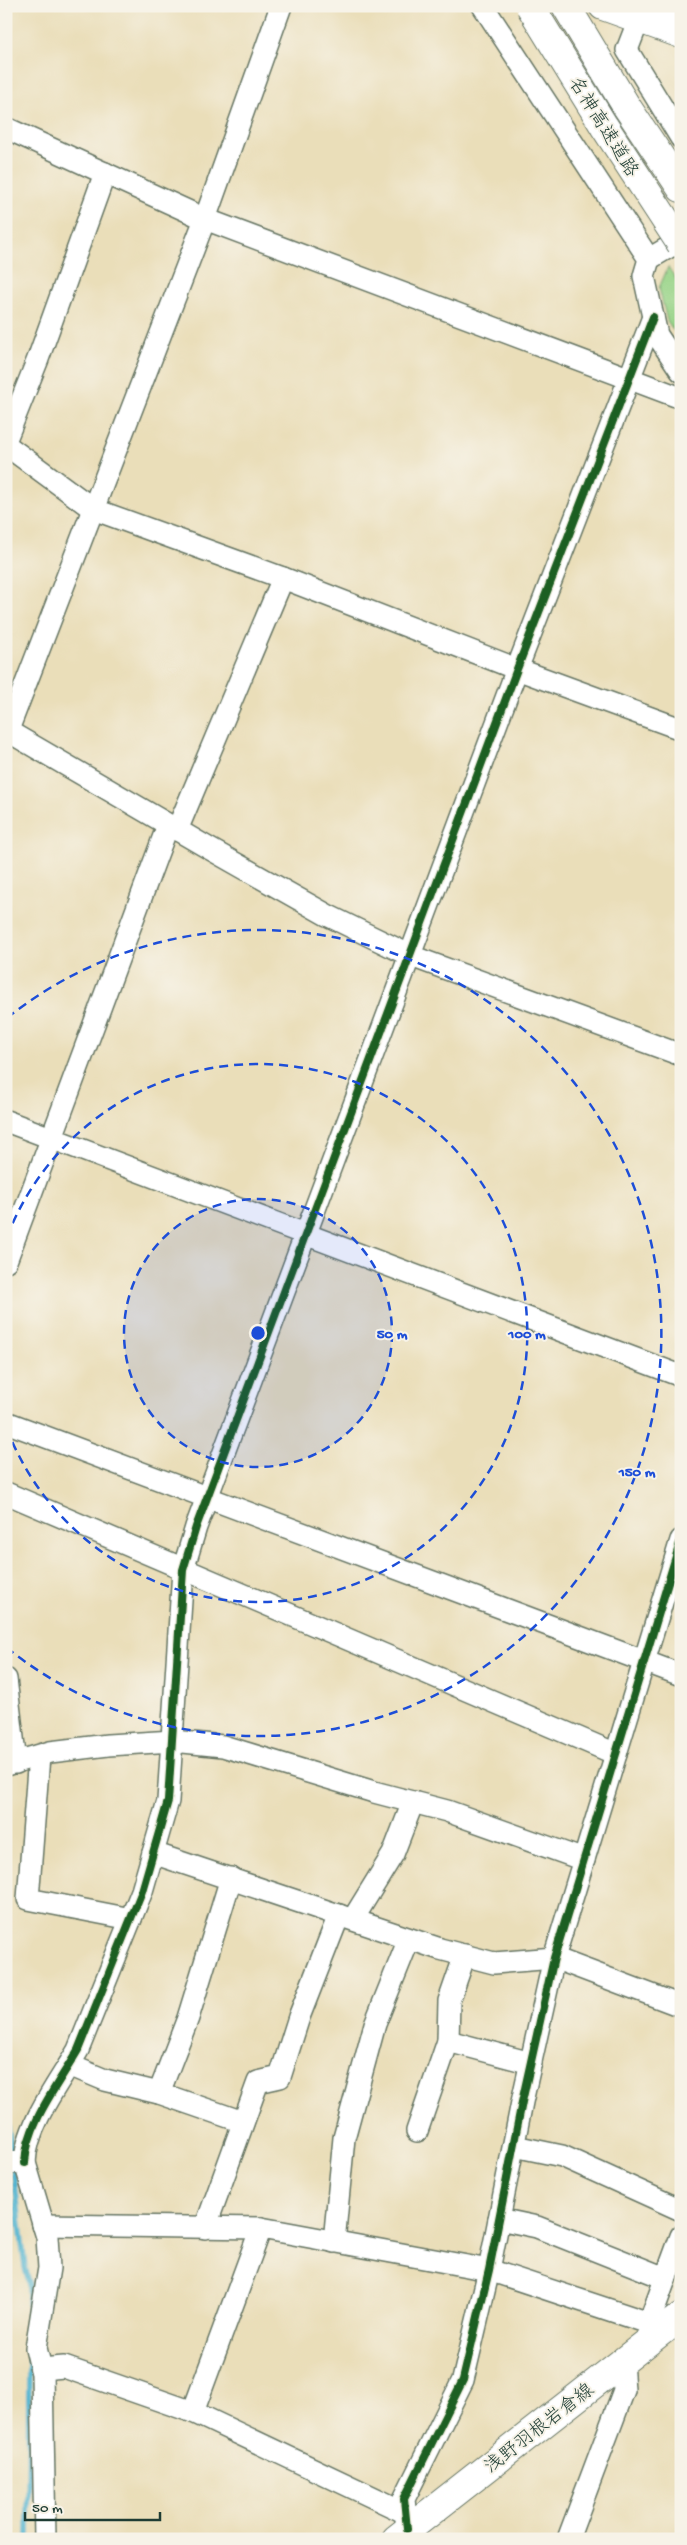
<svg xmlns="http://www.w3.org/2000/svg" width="687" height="2545" viewBox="0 0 687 2545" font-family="'Gochi Hand','Klee One',sans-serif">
<rect width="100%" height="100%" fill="#f7f3e8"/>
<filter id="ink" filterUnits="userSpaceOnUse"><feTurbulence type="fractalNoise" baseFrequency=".02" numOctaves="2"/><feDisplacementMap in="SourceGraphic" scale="10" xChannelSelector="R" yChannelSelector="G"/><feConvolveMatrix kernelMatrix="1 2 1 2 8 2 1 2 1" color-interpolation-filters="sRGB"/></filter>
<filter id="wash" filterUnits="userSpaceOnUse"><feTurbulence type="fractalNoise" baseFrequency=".0096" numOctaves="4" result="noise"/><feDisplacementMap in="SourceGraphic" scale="20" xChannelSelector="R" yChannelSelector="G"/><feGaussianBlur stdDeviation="1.12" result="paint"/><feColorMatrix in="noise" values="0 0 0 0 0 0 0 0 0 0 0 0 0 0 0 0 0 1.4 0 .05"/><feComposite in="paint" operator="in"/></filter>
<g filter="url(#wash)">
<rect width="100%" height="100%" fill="#eadeb9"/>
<path fill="#98d488" stroke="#5c885e" d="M668 267 681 287V341L667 321 659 288Z"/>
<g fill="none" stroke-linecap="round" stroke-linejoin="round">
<g stroke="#51b4d0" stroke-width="5.5">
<path d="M6 2115 12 2158"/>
<path d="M13 2167 25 2267 29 2283V2329"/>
<path d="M28 2539 29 2358"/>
</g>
</g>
</g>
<g filter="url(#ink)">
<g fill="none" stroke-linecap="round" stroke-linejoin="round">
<defs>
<g id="minor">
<path d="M483 6 649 259 644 276 657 335 681 371"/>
<path d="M639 19 627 50 681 138"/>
<path d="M6 128 205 219 681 398"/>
<path d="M649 259 681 240"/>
<path d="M6 439 38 359 105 173"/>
<path d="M6 445 93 509 283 578 517 669 681 729"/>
<path d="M6 730 210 849 327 915 411 956 681 1055"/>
<path d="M6 735 205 219 281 6"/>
<path d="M177 830 283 578"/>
<path d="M6 1121 681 1376"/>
<path d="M6 1261 168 825"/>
<path d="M6 1422 681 1675"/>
<path d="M6 1493 616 1754"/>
<path d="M6 1679 16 1763"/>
<path d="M39 1756 28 1899 131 1919"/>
<path d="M6 1765 50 1752 108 1745 173 1741 223 1746 374 1792 447 1811 584 1860"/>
<path d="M153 1853 440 1949 494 1963 554 1958 681 2006"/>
<path d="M353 1919 393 1854 413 1802"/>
<path d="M448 2041 531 2063"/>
<path d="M69 2065 105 2080 159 2093 243 2122"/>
<path d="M159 2093 188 2018 231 1878"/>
<path d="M417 2131 448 2041 449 2001 465 1955"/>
<path d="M514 2146 562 2156 681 2210"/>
<path d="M6 2162 25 2163 47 2237 49 2268 36 2348 42 2373 45 2539"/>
<path d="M25 2163C26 2125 59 2083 78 2050L142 1891 168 1801 183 1570 196 1527 517 669 653 317"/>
<path d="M499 2219 537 2227 665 2278"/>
<path d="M43 2225 261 2228 489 2270 649 2323 677 2329"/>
<path d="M205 2228 258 2082 280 2077 299 2017 339 1915"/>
<path d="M261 2228 193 2412 406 2513"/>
<path d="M334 2242 344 2138 375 2024 409 1939"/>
<path d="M649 2323 681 2236"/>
<path d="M41 2369 64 2367 193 2412"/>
<path d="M407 2529 404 2499 463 2380 489 2270 522 2102 554 1958 681 1540"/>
<path d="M568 2539 624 2390 622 2361"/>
</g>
<g id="major">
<path d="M603 6 681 34"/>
<path d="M661 6 681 13"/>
<path d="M396 2539 681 2316"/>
</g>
<path id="highway" d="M566 6 625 104 681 188"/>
</defs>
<use href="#minor" stroke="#667563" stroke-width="24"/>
<use href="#major" stroke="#667563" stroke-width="30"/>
<use href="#highway" stroke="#667563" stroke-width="30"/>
<use href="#minor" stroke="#fff" stroke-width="21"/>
<use href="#major" stroke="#fff" stroke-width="28"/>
<use href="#highway" stroke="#fff" stroke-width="28"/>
<defs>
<path id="highway-bridge" d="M530 6 604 126 681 244"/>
</defs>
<use href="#highway-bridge" stroke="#667563" stroke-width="30" stroke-linecap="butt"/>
<use href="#highway-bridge" stroke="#fff" stroke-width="28"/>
<defs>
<g id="cycleway">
<path d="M25 2163C26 2125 59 2083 78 2050L142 1891 168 1801 183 1570 196 1527 517 669 653 317"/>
<path d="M407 2529 404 2499 463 2380 489 2270 522 2102 554 1958 681 1540"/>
</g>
</defs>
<use href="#cycleway" stroke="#f7f3e8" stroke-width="11"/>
<use href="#cycleway" stroke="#1b5e20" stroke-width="8"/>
</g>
</g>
<circle cx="258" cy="1333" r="134" fill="#1d4ed8" fill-opacity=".12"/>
<g fill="none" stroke="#1d4ed8" stroke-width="2.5" stroke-dasharray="9 6">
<circle cx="258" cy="1333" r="134"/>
<path d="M7 1237A269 269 0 1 1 7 1429"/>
<path d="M7 1018A403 403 0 1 1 7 1648"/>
</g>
<g text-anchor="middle" stroke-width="4" stroke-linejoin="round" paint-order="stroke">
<g font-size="19" fill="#1f3d34" stroke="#f7f3e8">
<text transform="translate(605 126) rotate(58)" y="7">名神高速道路</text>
<text transform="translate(538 2427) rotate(-38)" y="7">浅野羽根岩倉線</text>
</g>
</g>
<circle cx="258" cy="1333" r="8" fill="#1d4ed8" stroke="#f7f3e8" stroke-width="2.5"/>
<g font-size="15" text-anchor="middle" font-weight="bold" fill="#1d4ed8" stroke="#f7f3e8" stroke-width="4" stroke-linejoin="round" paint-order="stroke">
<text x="392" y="1338">50 m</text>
<text x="527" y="1338">100 m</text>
<text x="637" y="1476">150 m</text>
</g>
<rect width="687" height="2545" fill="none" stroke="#f7f3e8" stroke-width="25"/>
<path d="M25 2512v8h135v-8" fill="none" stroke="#1f3d34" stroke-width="2.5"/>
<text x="32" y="2512" font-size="15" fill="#1f3d34" stroke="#f7f3e8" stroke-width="4" paint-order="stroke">50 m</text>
</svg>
